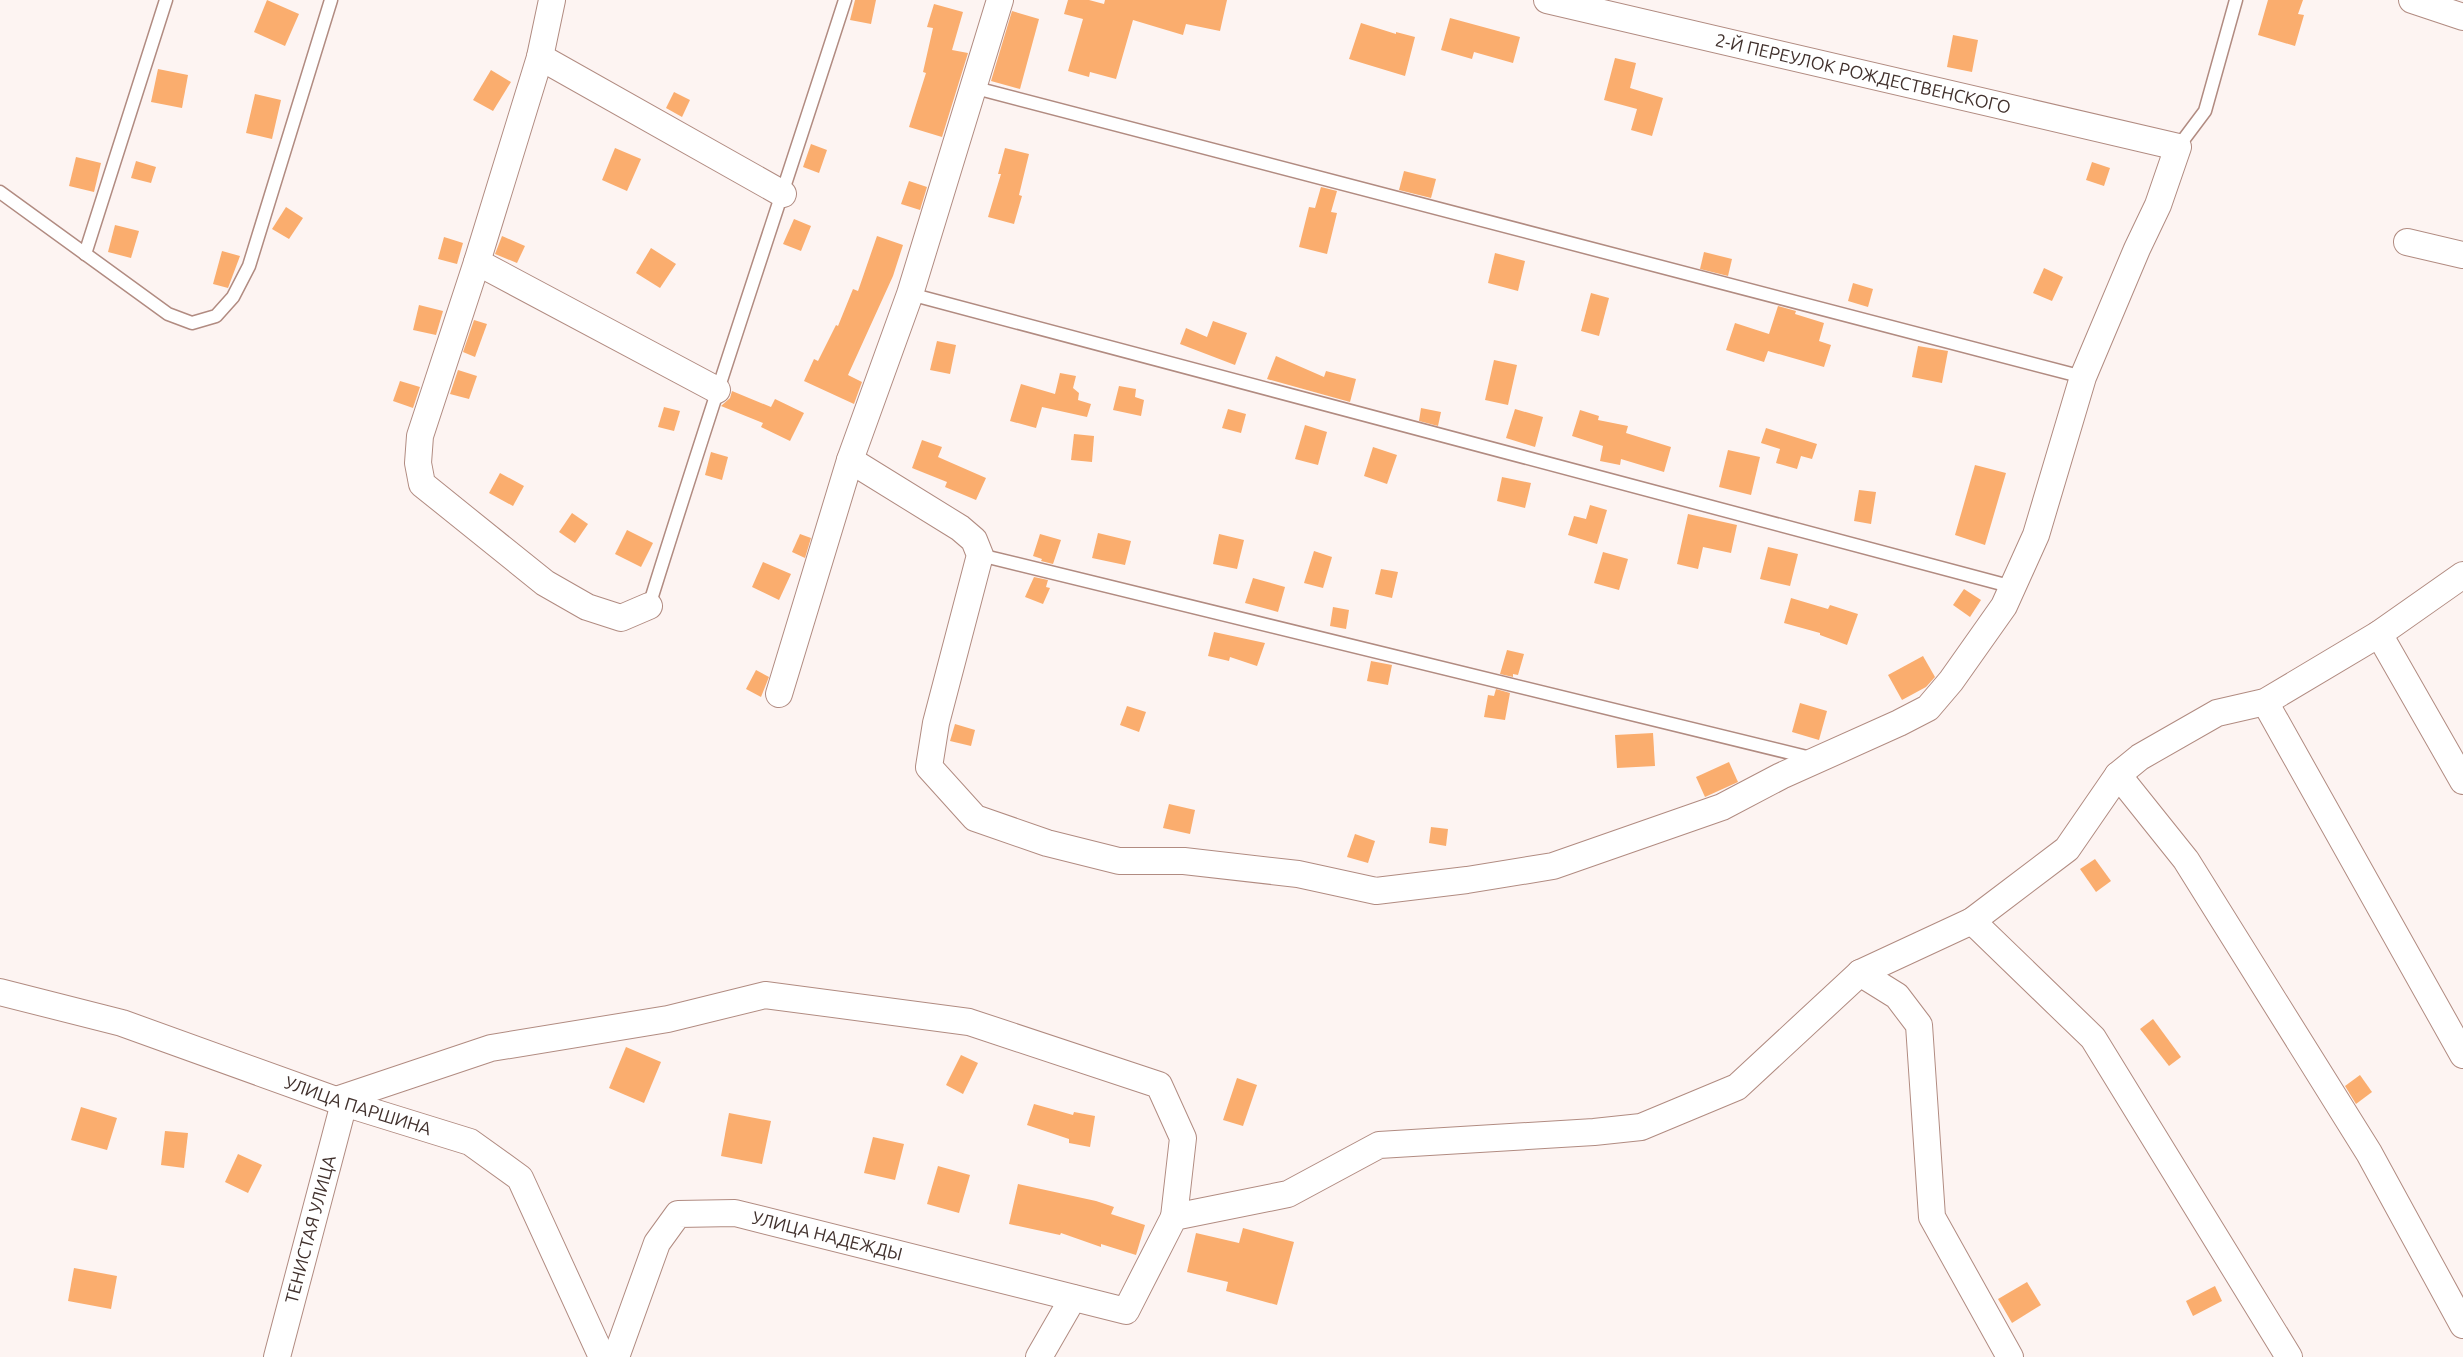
<svg xmlns="http://www.w3.org/2000/svg" width="2463" height="1357" viewBox="0 0 2463 1357" font-family="Ubuntu,sans-serif">
<rect width="100%" height="100%" fill="#fdf4f2"/>
<g fill="#faad6e">
<path d="M267 0 299 14 285 46 254 32Z"/>
<path d="M855 0H876L871 24 850 20Z"/>
<path d="M1068 0H1089L1104 4 1105 0H1227L1220 31 1186 24 1183 35 1133 20 1116 79 1090 72 1089 77 1068 71 1083 19 1064 14Z"/>
<path d="M2268 0H2303L2298 14 2304 15 2295 46 2258 35Z"/>
<path d="M934 4 963 12 952 50 968 53 942 137 909 127 926 73 923 72 933 28 927 27Z"/>
<path d="M1012 11 1039 19 1020 89 991 81Z"/>
<path d="M1450 18 1520 37 1513 63 1474 52 1472 59 1441 50Z"/>
<path d="M1361 23 1396 34V32L1415 37 1405 76 1349 59Z"/>
<path d="M1953 35 1978 40 1972 72 1947 67Z"/>
<path d="M1615 58 1636 63 1630 88 1663 98 1652 136 1631 130 1637 109 1604 100Z"/>
<path d="M158 69 188 75 182 108 151 102Z"/>
<path d="M491 70 511 82 493 111 473 100Z"/>
<path d="M674 92 690 100 682 117 666 108Z"/>
<path d="M255 94 281 100 272 139 246 133Z"/>
<path d="M811 144 827 150 819 173 803 167Z"/>
<path d="M615 148 641 159 627 191 602 180Z"/>
<path d="M1005 148 1029 154 1019 195 1022 196 1014 224 988 217 1001 174H998Z"/>
<path d="M76 157 101 163 94 192 69 186Z"/>
<path d="M136 161 156 167 151 183 131 178Z"/>
<path d="M2092 162 2110 168 2104 186 2086 180Z"/>
<path d="M1404 171 1436 179 1431 198 1399 190Z"/>
<path d="M909 181 927 187 920 210 901 204Z"/>
<path d="M1321 187 1337 191 1331 212 1337 213 1327 254 1299 247 1309 207 1315 208Z"/>
<path d="M286 207 303 218 289 239 272 229Z"/>
<path d="M794 219 811 226 801 251 783 244Z"/>
<path d="M115 225 139 231 131 258 108 252Z"/>
<path d="M502 236 525 246 517 263 495 254Z"/>
<path d="M877 236 903 245 893 276 848 375 862 382 854 404 804 381 814 359 818 361 836 325 838 326 853 289 858 291Z"/>
<path d="M444 237 463 243 457 264 438 259Z"/>
<path d="M651 248 676 264 660 288 636 273Z"/>
<path d="M222 251 240 256 228 288 213 284Z"/>
<path d="M1704 252 1732 259 1728 276 1700 269Z"/>
<path d="M1495 253 1525 261 1518 291 1488 283Z"/>
<path d="M2044 268 2063 277 2052 301 2033 293Z"/>
<path d="M1853 283 1873 289 1868 307 1848 301Z"/>
<path d="M1591 293 1609 298 1599 336 1581 331Z"/>
<path d="M419 305 443 311 436 335 413 330Z"/>
<path d="M1778 306 1796 311 1795 314 1824 323 1819 341 1831 345 1824 367 1768 351 1764 362 1726 350 1735 323 1769 334Z"/>
<path d="M474 320 487 324 475 357 463 352Z"/>
<path d="M1213 321 1247 333 1235 365 1180 344 1186 328 1207 337Z"/>
<path d="M937 341 956 345 950 374 930 370Z"/>
<path d="M1918 346 1948 351 1942 383 1912 377Z"/>
<path d="M1276 356 1324 377 1326 371 1356 379 1350 402 1267 379Z"/>
<path d="M1494 360 1517 365 1508 405 1485 400Z"/>
<path d="M458 370 477 376 469 399 450 394Z"/>
<path d="M1060 373 1076 376 1073 388 1079 393 1078 400 1091 404 1087 417 1042 407 1036 428 1010 421 1021 384 1055 394Z"/>
<path d="M400 381 420 387 413 408 393 401Z"/>
<path d="M1119 386 1136 389 1135 397 1144 400 1141 416 1113 410Z"/>
<path d="M732 391 771 407 775 399 804 413 790 441 761 427 763 423 721 406 730 398Z"/>
<path d="M664 407 680 411 674 431 658 427Z"/>
<path d="M1421 408 1441 412 1438 426 1419 421Z"/>
<path d="M1228 409 1246 414 1241 433 1222 428Z"/>
<path d="M1515 409 1543 417 1535 447 1506 438Z"/>
<path d="M1580 410 1599 416 1598 420 1628 426 1626 433 1671 447 1664 472 1621 459 1620 465 1600 461 1603 446 1572 436Z"/>
<path d="M1305 425 1327 432 1318 465 1295 459Z"/>
<path d="M1766 428 1817 444 1812 459 1801 456 1797 469 1776 463 1780 449 1761 443Z"/>
<path d="M1074 434 1094 436 1092 462 1071 460Z"/>
<path d="M922 440 942 447 938 457 986 478 976 500 945 487 947 482 912 468Z"/>
<path d="M1373 447 1397 455 1387 484 1364 476Z"/>
<path d="M1728 450 1760 457 1751 495 1719 487Z"/>
<path d="M711 452 728 457 722 480 705 475Z"/>
<path d="M1975 465 2006 473 1985 545 1955 535Z"/>
<path d="M500 473 524 486 513 506 489 493Z"/>
<path d="M1502 477 1531 483 1525 508 1497 501Z"/>
<path d="M1859 490 1876 492 1871 524 1854 521Z"/>
<path d="M1590 505 1607 510 1597 544 1568 535 1574 516 1586 519Z"/>
<path d="M572 513 588 524 575 543 559 532Z"/>
<path d="M1688 514 1737 525 1731 553 1703 547 1698 569 1677 564Z"/>
<path d="M627 530 653 543 641 567 615 554Z"/>
<path d="M1098 533 1131 541 1125 565 1092 558Z"/>
<path d="M800 534 811 538 805 558 792 552Z"/>
<path d="M1040 534 1061 540 1053 564 1041 561 1042 559 1033 556Z"/>
<path d="M1219 534 1244 540 1237 569 1213 564Z"/>
<path d="M1768 547 1798 554 1790 586 1760 579Z"/>
<path d="M1314 551 1332 557 1323 588 1304 583Z"/>
<path d="M1603 552 1628 559 1619 590 1594 583Z"/>
<path d="M763 562 791 574 779 600 752 587Z"/>
<path d="M1381 569 1398 572 1392 598 1375 594Z"/>
<path d="M1034 577 1048 580 1046 587 1050 588 1043 604 1025 597Z"/>
<path d="M1253 578 1285 587 1278 612 1245 603Z"/>
<path d="M1964 589 1981 600 1970 617 1953 605Z"/>
<path d="M1791 598 1828 609 1830 605 1858 614 1847 645 1820 635V633L1784 623Z"/>
<path d="M1333 607 1349 610 1346 629 1330 626Z"/>
<path d="M1214 632 1265 643 1257 666 1230 657 1229 661 1208 656Z"/>
<path d="M1507 650 1524 654 1518 675 1513 674V677L1500 674Z"/>
<path d="M1923 656 1935 677 1926 687 1902 700 1888 675Z"/>
<path d="M1371 661 1392 665 1388 685 1367 681Z"/>
<path d="M756 670 769 677 761 697 746 689Z"/>
<path d="M1496 689 1510 693 1505 720 1484 717 1488 695 1494 696Z"/>
<path d="M1800 703 1827 711 1819 740 1792 732Z"/>
<path d="M1127 706 1146 712 1139 732 1120 725Z"/>
<path d="M955 724 975 730 971 746 950 741Z"/>
<path d="M1653 733 1655 766 1617 768 1615 735Z"/>
<path d="M1729 762 1738 782 1705 797 1696 777Z"/>
<path d="M1169 804 1195 810 1190 834 1163 828Z"/>
<path d="M1431 827 1448 829 1446 846 1429 843Z"/>
<path d="M1355 834 1375 841 1368 863 1347 857Z"/>
<path d="M2095 859 2111 881 2096 892 2080 869Z"/>
<path d="M2153 1019 2181 1057 2169 1066 2140 1029Z"/>
<path d="M626 1047 661 1062 644 1103 609 1088Z"/>
<path d="M961 1055 978 1063 963 1094 946 1085Z"/>
<path d="M2360 1075 2372 1092 2356 1104 2345 1086Z"/>
<path d="M1237 1078 1257 1085 1243 1126 1223 1120Z"/>
<path d="M1034 1104 1073 1115 1074 1112 1095 1116 1090 1147 1069 1143V1139L1027 1125Z"/>
<path d="M81 1107 117 1118 107 1150 71 1140Z"/>
<path d="M729 1113 771 1121 762 1164 721 1156Z"/>
<path d="M165 1131 188 1133 184 1168 161 1165Z"/>
<path d="M873 1137 904 1144 895 1180 864 1173Z"/>
<path d="M238 1154 262 1165 248 1193 225 1182Z"/>
<path d="M938 1166 970 1175 959 1213 927 1204Z"/>
<path d="M1018 1184 1096 1201 1114 1207 1111 1214 1145 1225 1136 1255 1101 1244V1247L1061 1233 1060 1235 1009 1224Z"/>
<path d="M1243 1228 1294 1242 1277 1305 1226 1291 1228 1282 1187 1272 1196 1233 1239 1243Z"/>
<path d="M74 1268 117 1276 111 1309 68 1301Z"/>
<path d="M2027 1282 2041 1305 2012 1323 1998 1299Z"/>
<path d="M2215 1286 2222 1301 2193 1316 2186 1301Z"/>
</g>
<g fill="none" stroke-linecap="round" stroke-linejoin="round">
<defs>
<g id="service">
<path d="M972 87 2083 377"/>
<path d="M2178 147 2205 111 2236 0"/>
<path d="M0 192 168 314 192 323 216 316 233 297 249 266 331 0"/>
<path d="M85 254 166 0"/>
<path d="M910 294 2013 587"/>
<path d="M980 555 1811 758"/>
<path d="M649 606C712 403 780 202 845 0"/>
</g>
<g id="minor">
<path d="M552 0 540 57 477 262 420 436 418 463 422 484 545 583 587 607 621 618 649 606"/>
<path d="M2412 0 2463 17"/>
<path d="M540 57 783 194"/>
<path d="M2407 242 2463 255"/>
<path d="M477 262 717 390"/>
<path d="M850 460 960 528 974 540 980 555 936 723 929 767 975 818 1047 843 1119 861H1184L1298 874 1376 891 1467 880 1553 866 1722 807 1781 776 1899 723 1928 708 1951 681 2004 606 2036 535 2083 377 2137 249 2158 205 2178 147 1547 0"/>
<path d="M2379 634 2463 781"/>
<path d="M779 694 850 460 910 294 1000 0"/>
<path d="M2265 702 2463 1055"/>
<path d="M2118 775 2186 860 2369 1153 2463 1325"/>
<path d="M1972 921 2093 1038 2289 1357"/>
<path d="M1860 973 1897 996 1919 1025 1932 1217 2010 1357"/>
<path id="s1" d="M0 992 122 1023 344 1103 470 1142 520 1178 602 1357"/>
<path d="M336 1100 491 1048 668 1019 765 995 969 1022 1159 1085 1183 1138 1174 1217"/>
<path id="s2" d="M277 1357 344 1103"/>
<path id="s3" d="M616 1357 657 1243 678 1214 735 1213 1126 1311 1174 1217 1288 1194 1379 1145 1594 1132 1641 1127 1737 1087 1860 973 1972 921 2067 849 2118 775 2140 757 2217 713 2265 702 2379 634 2463 575"/>
<path d="M1039 1357 1073 1298"/>
</g>
</defs>
<use href="#service" stroke="#b18b81" stroke-width="15"/>
<use href="#minor" stroke="#b18b81" stroke-width="28"/>
<use href="#service" stroke="#fff" stroke-width="12"/>
<use href="#minor" stroke="#fff" stroke-width="26"/>
</g>
<g text-anchor="middle" stroke-width="5" stroke-linejoin="round" paint-order="stroke">
<g font-size="18" fill="#41312d" stroke="#fff">
<text transform="translate(1863 74) rotate(13)" y="6">2-Й ПЕРЕУЛОК РОЖДЕСТВЕНСКОГО</text>
<text dy="6" stroke="none"><textPath href="#s1" startOffset="376">УЛИЦА ПАРШИНА</textPath></text>
<text dy="6" stroke="none"><textPath href="#s2" startOffset="132">ТЕНИСТАЯ УЛИЦА</textPath></text>
<text dy="6" stroke="none"><textPath href="#s3" startOffset="309">УЛИЦА НАДЕЖДЫ</textPath></text>
</g>
</g>
</svg>
